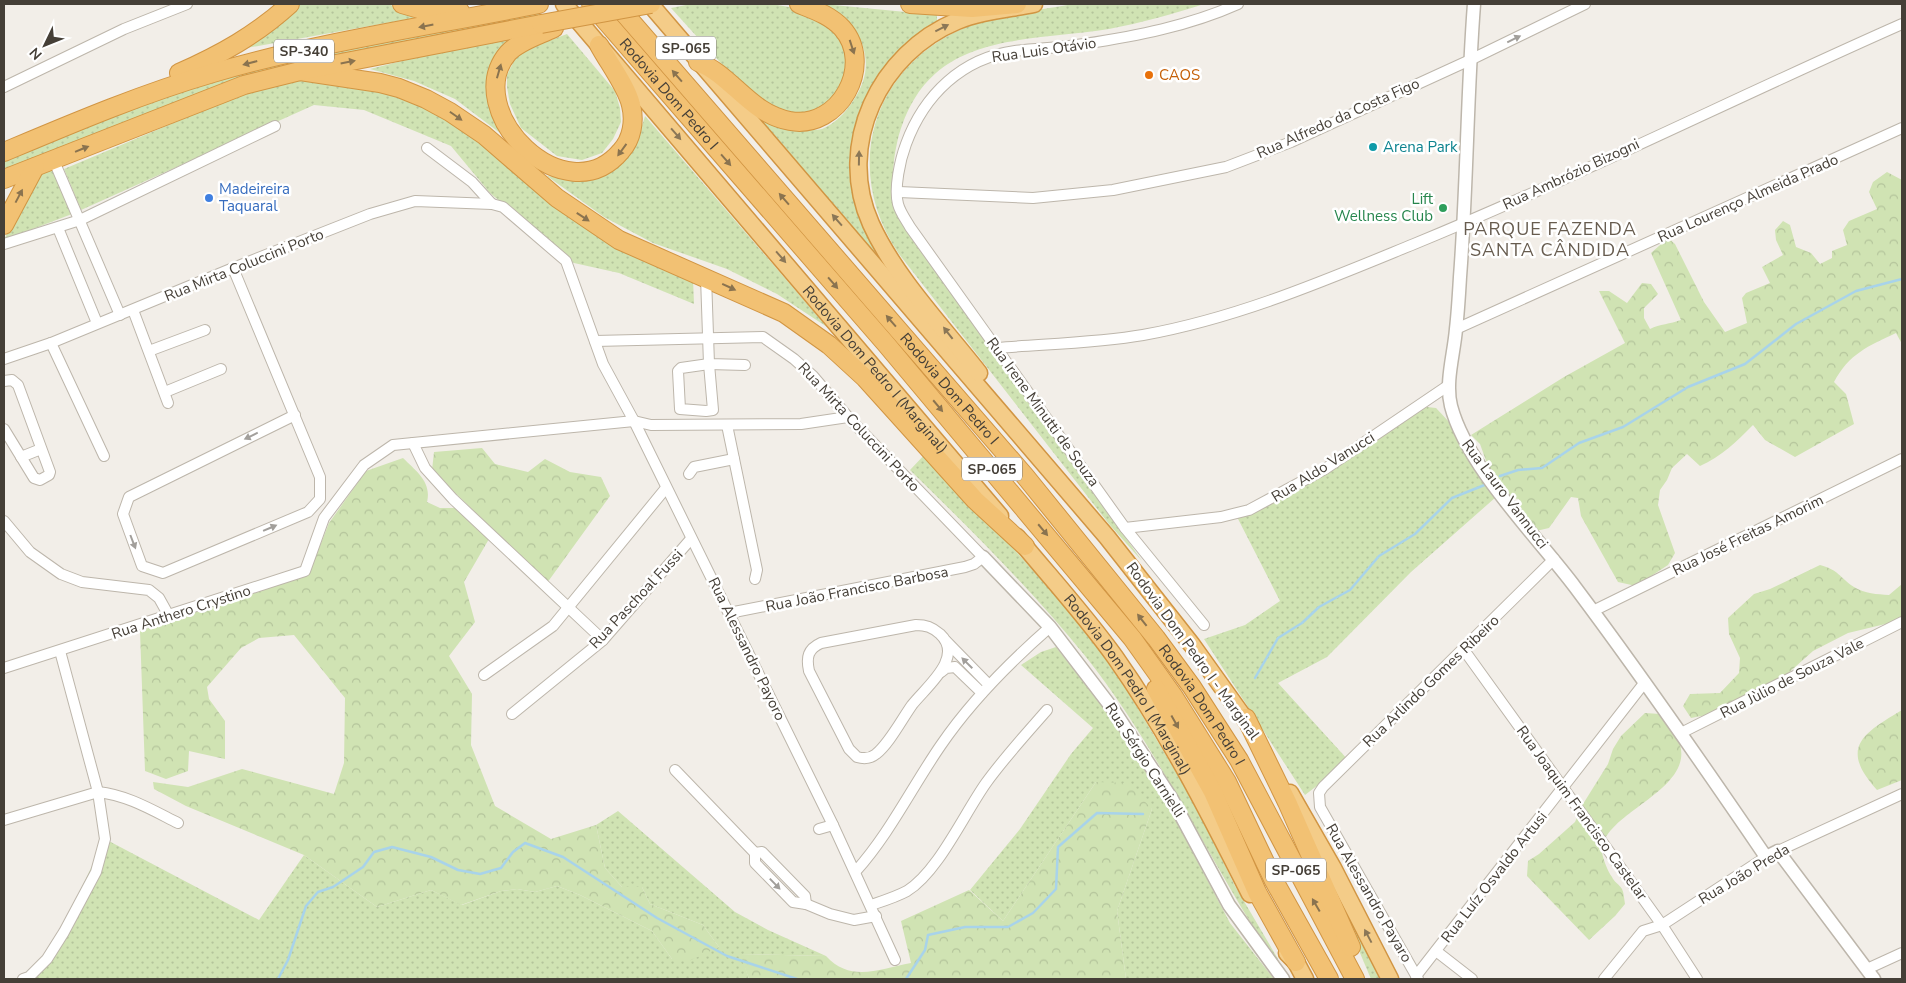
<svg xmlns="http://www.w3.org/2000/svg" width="1906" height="983" viewBox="0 0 1906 983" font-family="'Nunito Sans',sans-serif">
<defs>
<pattern id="grass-dots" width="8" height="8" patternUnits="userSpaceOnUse" patternTransform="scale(1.25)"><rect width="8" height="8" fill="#d0e3b3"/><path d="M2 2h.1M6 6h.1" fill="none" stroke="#b4c49b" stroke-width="1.8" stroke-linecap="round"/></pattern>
<pattern id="forest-crowns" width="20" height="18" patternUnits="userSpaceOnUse" patternTransform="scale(1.25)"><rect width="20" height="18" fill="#d0e3b3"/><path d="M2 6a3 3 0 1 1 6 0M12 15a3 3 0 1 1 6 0" fill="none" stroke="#b4c49b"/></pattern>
</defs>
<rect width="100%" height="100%" fill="#f2eee8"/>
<g fill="url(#grass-dots)">
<path d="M299 4H389L414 18 241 49Z"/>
<path d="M691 4H771L795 8 819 17 845 40 851 64 845 88 822 111 800 116 780 113 746 91 671 8Z"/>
<path d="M823 4 937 15V24L866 98 854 131 852 159 884 264 776 137 752 114C761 118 771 124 780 127 787 128 816 131 822 129 835 124 846 112 853 101 880 62 862 25 823 4Z"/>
<path d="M1073 4H1204C1173 14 1141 23 1109 29 1019 43 924 31 897 143 889 178 893 211 913 241L1011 373 1142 561 1109 524 899 254C843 172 869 70 962 29 996 14 1036 11 1073 4Z"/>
<path d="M538 10 541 20 229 82 4 171V160L71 130 248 68Z"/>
<path d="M567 34 615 91 620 108 621 122 613 139 602 153 582 160 557 156 521 128 510 104 507 87V75L516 57 532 47Z"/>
<path d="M515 38 492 66 487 99 500 133 455 99 414 81 370 69 450 49Z"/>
<path d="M307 78 423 100 470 130 521 175 693 278 694 304 619 273 574 263 490 193 451 146 364 110 314 105 81 210 64 169 240 95Z"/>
<path d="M645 116 827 327 777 294 727 269 653 243 604 217 547 176C560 177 577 182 590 179 624 172 636 147 645 116Z"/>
<path d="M52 166 72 214 4 240 36 174Z"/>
<path d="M1427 407 1436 408 1451 424 1496 497 1411 572 1327 657 1278 683 1349 761 1305 795 1204 639 1245 625 1280 601 1235 513 1325 469Z"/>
<path d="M927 452 1055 595 1109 660 1195 804 1235 886 1278 959 1277 964C1210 864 1161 752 1086 657 1032 590 971 530 910 470Z"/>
<path d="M1056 647 1111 717 1171 811 1230 923 1274 979H1126L1117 911 1152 809 1096 782 1003 921 970 890 1020 829 1071 754 1093 728 1021 665 1041 652Z"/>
<path d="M618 811 735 912 768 930 826 956 741 954 749 979H23L47 959 105 839 259 920 304 855 377 907 431 890 462 905 501 891 517 889 535 892 557 886 580 895 652 931 672 959 719 947 703 925 650 904 642 887H622L605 868 596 825Z"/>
<path d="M1354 924 1383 979H1371L1349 927Z"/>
</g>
<g fill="url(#forest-crowns)">
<path d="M1887 172 1902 180V344L1896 333C1868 346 1849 354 1834 382L1846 394 1854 424 1795 457 1765 440 1753 425C1737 441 1721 457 1700 466L1687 454 1672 468 1667 480 1660 490 1658 505 1675 553 1668 565 1636 586 1618 582 1581 516 1578 498 1571 497 1549 528 1536 531 1519 509V499L1512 498 1489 469 1480 444 1471 435 1564 377 1625 343 1599 291H1609L1627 303 1642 283 1651 284 1658 294 1644 308V318L1650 329C1660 324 1670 324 1681 320L1651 253 1668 238 1675 244 1704 302 1725 332 1747 323 1742 298 1746 293 1770 283 1762 267 1783 255 1776 240 1775 230 1783 221 1790 225 1796 247 1811 253 1820 264 1832 258V251L1847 245 1843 230 1849 221 1877 209 1869 192 1873 182Z"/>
<path d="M482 448 495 464 528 472 545 459 570 472 601 477 610 496 547 583 432 470 434 452Z"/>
<path d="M403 458C416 471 432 482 427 502L440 508H456L489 539 464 582 475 622 449 656 472 694 471 745 495 806 551 839 596 825 605 868 622 887H642L650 904 703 925 719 947 689 961 672 959 652 931 580 895 557 886 535 892 517 889 501 891 461 905 431 890 377 907 304 855 186 806 154 789 153 782 188 787 242 769 334 794 344 763 345 698 294 635 259 638 241 648 207 687 209 699 225 721V759L189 751 188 771 166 779 145 771 140 631 310 571 329 523 366 471Z"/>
<path d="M1820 565C1839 570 1839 577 1854 587 1865 594 1877 594 1889 595L1902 584V620L1848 633 1813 651 1767 692 1717 713 1691 718 1683 706 1690 694 1720 693 1739 673 1740 658 1729 634 1728 618 1754 594 1770 589Z"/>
<path d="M1902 710V780L1877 790C1838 747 1864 733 1902 710Z"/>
<path d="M1645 713 1660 714C1665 721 1671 728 1676 735 1706 789 1600 811 1602 852 1603 859 1608 872 1612 877 1614 882 1619 884 1622 889 1624 893 1624 899 1625 904L1615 916 1589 940 1527 876 1528 861 1539 854 1575 822 1583 804 1608 764 1613 749 1621 736Z"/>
<path d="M1096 782 1127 783 1152 809 1117 911 1126 979H749L740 954 826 956C851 983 879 969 911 963L901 921 969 890 1003 921Z"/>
</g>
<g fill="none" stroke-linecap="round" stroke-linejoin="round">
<g stroke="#a8d3ea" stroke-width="2.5">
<path d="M1500 476 1518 470 1542 468 1579 443 1623 427 1688 387 1745 364 1796 324 1856 291 1902 279"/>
<path d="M1255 678 1278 638 1302 623 1319 607 1350 590 1379 556 1415 534 1452 498 1487 484"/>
<path d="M278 979 288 960 306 906 318 892 333 887 363 867 374 852 392 847 431 857 458 870 480 874 501 868 513 852 525 843 563 857 657 918 727 956 797 979"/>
<path d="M906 979 925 950 928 935 965 927H1008L1033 913 1056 889 1058 847 1097 813 1143 814"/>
</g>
<defs>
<g id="minor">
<path d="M4 87 124 29 187 4"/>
<path d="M427 148 472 182 492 204"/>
<path d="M54 161 120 315"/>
<path d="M899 192 1033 198 1113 190 1226 167 1291 142 1470 60 1585 4"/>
<path d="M58 228 97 323"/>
<path d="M4 244 80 220 275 126"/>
<path d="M233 268 320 477V499L308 512 163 573 142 566 123 514 129 497 295 415"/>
<path d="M706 277 709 364 745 365"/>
<path d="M133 310 168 403"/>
<path d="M1456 329 1902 128"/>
<path d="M595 341 763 337 794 359 813 376 848 417 983 557 974 564 965 567 729 613"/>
<path d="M51 343 104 456"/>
<path d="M997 348C1044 344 1097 343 1143 335 1238 318 1326 280 1414 244 1579 176 1739 96 1902 24"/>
<path d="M149 351 205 330"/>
<path d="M4 359 51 343 233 268 370 214 415 201 492 204 503 207 566 261 603 364 634 421 833 825 895 960"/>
<path d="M709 364 713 410 706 411 680 409 678 371 681 368Z"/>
<path d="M4 381 12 380 18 385 50 472 49 475 40 480 34 478 4 429"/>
<path d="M165 392 221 369"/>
<path d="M727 425 757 570 755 579"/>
<path d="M413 443 425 468 453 499 603 640"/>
<path d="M21 457 41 449"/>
<path d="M689 474 694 467 734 459"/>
<path d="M4 521 30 552 61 574 82 582 149 590 159 598 169 616"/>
<path d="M1125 528 1221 517 1249 510 1325 469 1449 385"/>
<path d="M1593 611 1902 459"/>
<path d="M916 625C926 625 932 627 940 634 965 657 926 687 912 705 902 719 889 744 876 754 870 759 864 759 857 757L849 749 809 671C806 657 808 649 821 643Z"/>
<path d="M1204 625 1125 528 910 227C906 220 900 212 898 204 894 188 900 160 906 144 924 95 962 58 1015 51 1038 48 1061 48 1084 44 1136 36 1189 26 1238 4"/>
<path d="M946 641 989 685"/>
<path d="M1464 650 1662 925 1697 979"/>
<path d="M4 668 305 571 324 518 364 465 393 445 634 421 651 425 801 424 848 417"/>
<path d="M941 672 946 668 955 667 982 693"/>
<path d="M484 675 553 626 666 488"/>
<path d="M512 714 603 640 690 540"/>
<path d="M1681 733 1902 622"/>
<path d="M675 770 755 853V863L793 902 806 904 830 914 854 920 876 916"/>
<path d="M4 820 98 792C127 795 152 810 178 823"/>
<path d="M819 829 833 825"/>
<path d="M1778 851 1902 794"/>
<path d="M755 853 762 852 805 896 806 904"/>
<path d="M856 871C890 833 912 787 941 745 971 701 1010 662 1050 627"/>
<path d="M871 905C883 901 896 897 907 891 938 872 964 814 986 783 1004 758 1026 734 1047 710"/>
<path d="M1436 951 1472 979"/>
<path d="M1867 969 1902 953"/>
<path d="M1416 976 1645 682"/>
<path d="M23 979 29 977 47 959 64 932 96 872 105 839 98 792 60 651"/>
<path d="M1418 979 1320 807 1319 793 1323 787 1554 559"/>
<path d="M1604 979 1643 931 1662 925 1766 857"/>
</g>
<g id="tertiary">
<path d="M1474 4C1467 95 1467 186 1460 277 1459 294 1458 312 1456 329 1454 354 1445 382 1451 406 1467 467 1536 535 1575 587 1641 675 1704 766 1766 857L1778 851 1874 979"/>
<path d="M983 557 1050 627 1115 712 1172 799 1229 905 1283 979"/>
</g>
<g id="trunk">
<path id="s1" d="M564 4 1000 516"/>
<path d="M650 4 1107 537 1192 645 1252 729"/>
<path d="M979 373C943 327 895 277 871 224 835 144 880 53 957 21 980 11 1009 9 1034 4"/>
<path id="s2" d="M1017 537C1050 577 1085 615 1115 657 1168 732 1209 813 1250 894"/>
<path d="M1290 793 1333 868 1390 979"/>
<path d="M1287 953 1296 962 1305 979"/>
</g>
<g id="motorway">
<path d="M402 4 426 11H460"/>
<path id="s3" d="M591 4 886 344 1132 638 1174 697 1227 782 1273 879 1329 979"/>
<path id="s4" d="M616 4 1025 476 1156 638 1192 687 1239 760 1355 979"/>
<path d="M910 4 972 8 1017 4"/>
<path d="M554 28C540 35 519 41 508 53 459 111 566 217 621 151 632 139 635 121 631 105 627 87 608 62 599 45"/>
<path d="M698 62C732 75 750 114 790 121 839 130 875 65 842 28 830 15 814 10 799 4"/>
<path d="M300 71 380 83 399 88 426 99 450 112 484 135 557 198 619 240 784 313 829 345 865 378 975 500 1025 546"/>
<path d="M179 73C220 55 256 35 290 4"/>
<path d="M4 152C73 123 141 94 213 73 319 42 431 26 539 4"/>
<path d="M4 179 244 85 300 71 541 24"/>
<path d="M4 225 35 167"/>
<path d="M1156 689 1213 792 1257 892 1296 962"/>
<path d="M1246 718 1287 802 1351 947"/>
</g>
</defs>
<use href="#minor" stroke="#bdb6ab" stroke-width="12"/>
<use href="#tertiary" stroke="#bdb6ab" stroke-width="15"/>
<use href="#trunk" stroke="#d19543" stroke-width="19"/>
<use href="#motorway" stroke="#d19543" stroke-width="20"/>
<use href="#minor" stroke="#fff" stroke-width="10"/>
<use href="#tertiary" stroke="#fff" stroke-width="12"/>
<use href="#trunk" stroke="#f4cc88" stroke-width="16"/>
<use href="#motorway" stroke="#f2c173" stroke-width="18"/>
<defs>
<path id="motorway-bridge" d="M541 24 651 4"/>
</defs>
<use href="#motorway-bridge" stroke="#d19543" stroke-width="20" stroke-linecap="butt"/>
<use href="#motorway-bridge" stroke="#f2c173" stroke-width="18"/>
</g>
<defs><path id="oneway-solid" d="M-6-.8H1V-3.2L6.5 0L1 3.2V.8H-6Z" transform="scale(1.25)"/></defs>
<g fill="#8a734f">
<use href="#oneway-solid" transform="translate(426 26) rotate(169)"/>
<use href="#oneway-solid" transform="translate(852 47) rotate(72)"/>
<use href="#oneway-solid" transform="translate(348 62) rotate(-11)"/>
<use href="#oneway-solid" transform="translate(250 63) rotate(165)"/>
<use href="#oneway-solid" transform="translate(499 71) rotate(-74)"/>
<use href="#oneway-solid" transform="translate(677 76) rotate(-131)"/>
<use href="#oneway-solid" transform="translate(456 116) rotate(35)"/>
<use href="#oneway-solid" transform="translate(82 149) rotate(-22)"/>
<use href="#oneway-solid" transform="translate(622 150) rotate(126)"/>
<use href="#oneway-solid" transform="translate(726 160) rotate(49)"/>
<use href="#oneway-solid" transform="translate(19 196) rotate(-62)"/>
<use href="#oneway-solid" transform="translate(784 199) rotate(-131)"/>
<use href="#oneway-solid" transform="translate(583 217) rotate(33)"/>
<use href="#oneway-solid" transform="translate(833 283) rotate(49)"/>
<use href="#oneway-solid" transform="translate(729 287) rotate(25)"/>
<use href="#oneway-solid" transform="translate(891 321) rotate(-131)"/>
<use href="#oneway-solid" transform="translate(938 406) rotate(50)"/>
<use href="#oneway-solid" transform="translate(1043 530) rotate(50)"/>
<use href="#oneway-solid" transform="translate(1142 620) rotate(-128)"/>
<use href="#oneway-solid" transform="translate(1175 722) rotate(61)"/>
<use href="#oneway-solid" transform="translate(1316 905) rotate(-120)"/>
</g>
<g fill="#8b7757">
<use href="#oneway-solid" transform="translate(942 28) rotate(-27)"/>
<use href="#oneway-solid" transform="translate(676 134) rotate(49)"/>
<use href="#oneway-solid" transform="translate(859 158) rotate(-89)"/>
<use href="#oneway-solid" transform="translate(837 220) rotate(-131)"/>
<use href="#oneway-solid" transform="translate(781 257) rotate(49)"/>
<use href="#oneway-solid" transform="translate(948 333) rotate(-128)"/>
<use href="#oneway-solid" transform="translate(1368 936) rotate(-118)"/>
</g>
<g fill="#a29f9b">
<use href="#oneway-solid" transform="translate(1514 39) rotate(-26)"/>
<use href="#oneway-solid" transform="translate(251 436) rotate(154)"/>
<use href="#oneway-solid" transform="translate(270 528) rotate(-23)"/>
<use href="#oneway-solid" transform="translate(133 542) rotate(69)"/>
<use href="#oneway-solid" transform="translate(967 663) rotate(-135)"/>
<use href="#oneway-solid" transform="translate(775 884) rotate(46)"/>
</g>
<circle fill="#e8710a" stroke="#fff" stroke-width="2" cx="1149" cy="75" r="5"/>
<circle fill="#0f9aa8" stroke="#fff" stroke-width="2" cx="1373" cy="147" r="5"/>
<circle fill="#3f7fe0" stroke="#fff" stroke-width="2" cx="209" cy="198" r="5"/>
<circle fill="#2e9e5b" stroke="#fff" stroke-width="2" cx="1443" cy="208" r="5"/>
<g text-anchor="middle" stroke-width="5" stroke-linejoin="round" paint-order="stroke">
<g fill="#fff" stroke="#7d7973" stroke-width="1">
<rect x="656" y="36.5" width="60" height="23" rx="4"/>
<rect x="274" y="39.5" width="60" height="23" rx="4"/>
<rect x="962" y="457.5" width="60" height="23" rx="4"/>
<rect x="1266" y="858.5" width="60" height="23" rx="4"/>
</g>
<g font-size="14" font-weight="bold" fill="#453f37">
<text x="686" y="53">SP-065</text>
<text x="304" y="56">SP-340</text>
<text x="992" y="474">SP-065</text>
<text x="1296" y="875">SP-065</text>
</g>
<g font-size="15" fill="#453f37" stroke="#fff">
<text transform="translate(1044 50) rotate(-8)" y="5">Rua Luis Otávio</text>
<text dy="5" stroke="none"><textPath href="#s3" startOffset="119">Rodovia Dom Pedro I</textPath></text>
<text transform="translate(1338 118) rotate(-24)" y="5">Rua Alfredo da Costa Figo</text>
<text transform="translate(1571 174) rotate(-25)" y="5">Rua Ambrózio Bizogni</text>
<text transform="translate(1748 198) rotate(-24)" y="5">Rua Lourenço Almeida Prado</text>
<text transform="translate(244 265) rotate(-22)" y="5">Rua Mirta Coluccini Porto</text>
<text dy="5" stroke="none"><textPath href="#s1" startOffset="480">Rodovia Dom Pedro I (Marginal)</textPath></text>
<text dy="5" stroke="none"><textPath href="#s4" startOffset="509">Rodovia Dom Pedro I</textPath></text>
<text transform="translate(1043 412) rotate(54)" y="5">Rua Irene Minutti de Souza</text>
<text transform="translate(859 427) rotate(47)" y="5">Rua Mirta Coluccini Porto</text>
<text transform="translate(1323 467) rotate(-32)" y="5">Rua Aldo Vanucci</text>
<text transform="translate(1505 494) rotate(53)" y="5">Rua Lauro Vannucci</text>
<text transform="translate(1748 535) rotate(-26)" y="5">Rua José Freitas Amorim</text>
<text transform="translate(857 589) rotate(-11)" y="5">Rua João Francisco Barbosa</text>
<text transform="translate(636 599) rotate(-47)" y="5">Rua Paschoal Fussi</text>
<text transform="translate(181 612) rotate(-18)" y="5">Rua Anthero Crystino</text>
<text transform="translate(747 649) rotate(64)" y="5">Rua Alessandro Payoro</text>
<text transform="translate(1193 651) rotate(54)" y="5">Rodovia Dom Pedro I - Marginal</text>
<text transform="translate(1792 678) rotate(-27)" y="5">Rua Jùlio de Souza Vale</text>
<text transform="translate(1431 681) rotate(-44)" y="5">Rua Arlindo Gomes Ribeiro</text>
<text dy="5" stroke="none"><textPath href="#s2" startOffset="185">Rodovia Dom Pedro I (Marginal)</textPath></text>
<text dy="5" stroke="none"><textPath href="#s4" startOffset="914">Rodovia Dom Pedro I</textPath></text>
<text transform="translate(1145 760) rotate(57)" y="5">Rua Sérgio Carnielli</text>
<text transform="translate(1582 813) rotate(54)" y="5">Rua Joaquim Francisco Castelar</text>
<text transform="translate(1744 874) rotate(-31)" y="5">Rua João Preda</text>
<text transform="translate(1494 877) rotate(-52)" y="5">Rua Luíz Osvaldo Artusi</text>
<text transform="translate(1369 893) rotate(60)" y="5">Rua Alessandro Payaro</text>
</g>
<g font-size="15" fill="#c56008" stroke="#fff" text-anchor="start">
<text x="1159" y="80">CAOS</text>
</g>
<g font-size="15" fill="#0d838f" stroke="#fff" text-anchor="start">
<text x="1383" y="152">Arena Park</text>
</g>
<g font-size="15" fill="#366cbe" stroke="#fff" text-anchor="start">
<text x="219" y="194">Madeireira<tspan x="219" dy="17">Taquaral</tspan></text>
</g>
<g font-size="15" fill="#27864d" stroke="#fff" text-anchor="end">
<text x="1433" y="204">Lift<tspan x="1433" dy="17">Wellness Club</tspan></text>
</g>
<g font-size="18" letter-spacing="1" fill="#675c4f" stroke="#fff">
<text x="1550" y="235">PARQUE FAZENDA<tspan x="1550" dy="21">SANTA CÂNDIDA</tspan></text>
</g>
</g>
<rect width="1906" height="983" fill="none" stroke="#453f37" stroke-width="10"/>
<g transform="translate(45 45) rotate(227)" stroke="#ffffff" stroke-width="4" paint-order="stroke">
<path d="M0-4L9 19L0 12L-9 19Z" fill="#453f37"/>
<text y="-8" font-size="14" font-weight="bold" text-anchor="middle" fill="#453f37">N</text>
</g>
</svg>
